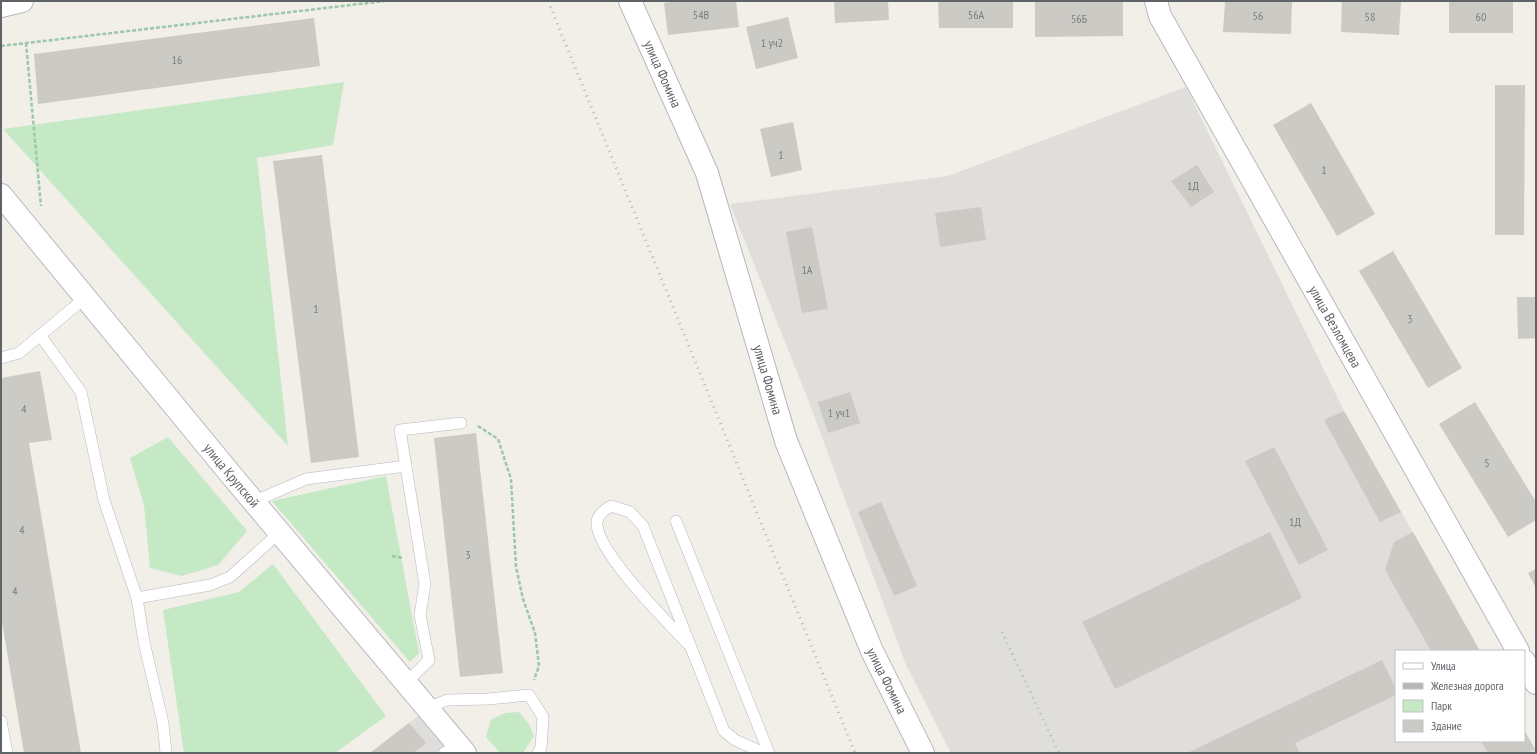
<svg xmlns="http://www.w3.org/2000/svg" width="1537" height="754" viewBox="0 0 1537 754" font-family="'PT Sans Narrow',sans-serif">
<rect width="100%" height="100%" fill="#f1efe8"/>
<g fill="#e0deda">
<path d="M1186 87 1344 411 1480 651H1396V741H1524V730L1534 748H1536V753H951L906 665 809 402 730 204 948 176Z"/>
<path d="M428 708 465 753H370Z"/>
</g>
<g fill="#c5e8c5">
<path d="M344 82 333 145 257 158 288 446 3 129Z"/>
<path d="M168 437 247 531 218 565 182 576 150 568 144 505 130 458Z"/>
<path d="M386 476 419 653 410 662 272 501Z"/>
<path d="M273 564 386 716 335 753H184L163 610 239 592Z"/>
<path d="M519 712 529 724 534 736 523 753H500L486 737 491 720 505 713Z"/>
</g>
<g fill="#cccac5">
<path d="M681 1H736L739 27 668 35 664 3Z"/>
<path d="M834 1H888L889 20 835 23Z"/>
<path d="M938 1H1013V28H939Z"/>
<path d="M1035 1H1123V36L1035 37Z"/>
<path d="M1225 1H1292L1291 34 1223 32Z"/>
<path d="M1342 1H1401L1399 35 1341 32Z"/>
<rect x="1449" y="1" width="64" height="32"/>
<path d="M788 17 798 58 756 69 746 27Z"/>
<path d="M314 18 320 66 38 104 34 54Z"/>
<path d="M1495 85H1525L1524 235H1495Z"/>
<path d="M1311 103 1375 214 1337 236 1273 125Z"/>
<path d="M793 122 802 170 771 177 760 129Z"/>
<path d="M322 155 359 457 311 463 273 161Z"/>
<path d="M1197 165 1214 192 1191 207 1171 181Z"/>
<path d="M981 207 986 240 940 247 935 213Z"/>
<path d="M812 227 828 309 802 313 786 232Z"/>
<path d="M1393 251 1462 368 1428 388 1359 271Z"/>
<path d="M1517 297H1536V338L1518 339Z"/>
<path d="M40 371 52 440 29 443 81 753H24L1 616V378Z"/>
<path d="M850 392 860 423 828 433 818 402Z"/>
<path d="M1475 402 1536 502V520L1508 537 1439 424Z"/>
<path d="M1344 411 1401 512 1380 522 1324 420Z"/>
<path d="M476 433 503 673 460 677 434 438Z"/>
<path d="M1274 447 1328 550 1299 565 1245 461Z"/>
<path d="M881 502 917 586 894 596 858 512Z"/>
<path d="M1270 532 1302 598 1115 689 1082 622Z"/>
<path d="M1413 532 1480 651H1431L1385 570 1394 542Z"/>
<path d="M1536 569V588L1528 573Z"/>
<path d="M1382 660 1396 689V695L1295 743 1300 753H1187Z"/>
<path d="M409 723 426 743 413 753H370Z"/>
<path d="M1524 730 1535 749 1526 753H1488L1481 741H1524Z"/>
</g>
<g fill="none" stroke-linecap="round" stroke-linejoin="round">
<defs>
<g id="lane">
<path d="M40 335 81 392 104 500 137 598 144 642 163 723 166 753"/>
<path d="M1 358 19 353 86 297"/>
<path d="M253 502 306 479 406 466"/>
<path d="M676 521 769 753"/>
<path d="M137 598 210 585 230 577 279 533"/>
<path d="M691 647C671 626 593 549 597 521 599 513 605 510 611 506L630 512 643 526 724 731 735 740 764 753"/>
<path d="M406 683 429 660 420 615 425 584 400 430 461 423"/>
<path d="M428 708 447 700 488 699 529 695 543 717 541 748 538 753"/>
<path d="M1 721 7 753"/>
<path d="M444 753 458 745"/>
</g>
<g id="street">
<path id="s1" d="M630 1 707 173 786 441 872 651 923 753"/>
<path id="s2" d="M1156 1 1160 16 1518 651"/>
<path d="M1524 661 1536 683"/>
</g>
<g id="secondary">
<path d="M1 6 22 1"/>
<path id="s3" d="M1 195 232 476 465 753"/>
</g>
</defs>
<use href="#lane" stroke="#b5b8bc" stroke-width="12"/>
<use href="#street" stroke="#b5b8bc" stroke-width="24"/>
<use href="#secondary" stroke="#b6babf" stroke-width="24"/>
<g stroke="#9cc7a9" stroke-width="2.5" stroke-dasharray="4 2" stroke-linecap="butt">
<path d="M26 43 41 206"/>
<path d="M1 46 385 1"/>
<path d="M478 426 498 439 511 479 516 567 523 599 535 633 539 666 534 680"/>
<path d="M392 556 403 558"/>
</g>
<use href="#lane" stroke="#fff" stroke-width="11"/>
<use href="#street" stroke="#fff" stroke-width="22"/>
<use href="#secondary" stroke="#fff" stroke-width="22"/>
<g stroke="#b6b7b8" stroke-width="3" stroke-dasharray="1 5" stroke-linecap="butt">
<path d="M548 1 855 753"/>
<path d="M1002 632 1059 753"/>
</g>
</g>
<g text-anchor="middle" stroke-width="3.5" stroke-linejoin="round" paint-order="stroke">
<g font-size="12" fill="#7a7d7f">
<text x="701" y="19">54В</text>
<text x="976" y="19">56А</text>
<text x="1258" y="20">56</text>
<text x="1370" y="21">58</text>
<text x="1481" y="21">60</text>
<text x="1079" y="23">56Б</text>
<text x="772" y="47">1 уч2</text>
<text x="177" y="64">16</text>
<text x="781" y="159">1</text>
<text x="1324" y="174">1</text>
<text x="1193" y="190">1Д</text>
<text x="807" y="274">1А</text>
<text x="316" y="313">1</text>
<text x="1410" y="323">3</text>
<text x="24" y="413">4</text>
<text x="839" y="417">1 уч1</text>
<text x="1487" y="467">5</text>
<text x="1295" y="526">1Д</text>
<text x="22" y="534">4</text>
<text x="468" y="559">3</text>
<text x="15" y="595">4</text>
</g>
<g font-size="14" fill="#5f6368" stroke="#fff">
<text dy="5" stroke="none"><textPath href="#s1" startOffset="80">улица Фомина</textPath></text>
<text dy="5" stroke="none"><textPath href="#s2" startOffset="372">улица Везломцева</textPath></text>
<text dy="5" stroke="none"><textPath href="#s1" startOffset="404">улица Фомина</textPath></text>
<text dy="5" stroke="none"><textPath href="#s3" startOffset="363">улица Крупской</textPath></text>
<text dy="5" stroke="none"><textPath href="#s1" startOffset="728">улица Фомина</textPath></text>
</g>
</g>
<rect width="1537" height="754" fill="none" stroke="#5f6368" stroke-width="4"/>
<rect x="1395" y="650" width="130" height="92" fill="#ffffff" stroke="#bfc1c3"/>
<rect x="1403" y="663" width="20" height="6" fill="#ffffff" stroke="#bfc1c3"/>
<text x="1431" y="670" font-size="12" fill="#5f6368">Улица</text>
<rect x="1403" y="683" width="20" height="6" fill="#b6b7b8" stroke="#bfc1c3"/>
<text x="1431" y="690" font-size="12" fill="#5f6368">Железная дорога</text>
<rect x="1403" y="700" width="20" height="12" fill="#c5e8c5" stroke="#bfc1c3"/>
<text x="1431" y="710" font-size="12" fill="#5f6368">Парк</text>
<rect x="1403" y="720" width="20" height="12" fill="#cccac5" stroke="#bfc1c3"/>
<text x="1431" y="730" font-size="12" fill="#5f6368">Здание</text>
</svg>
